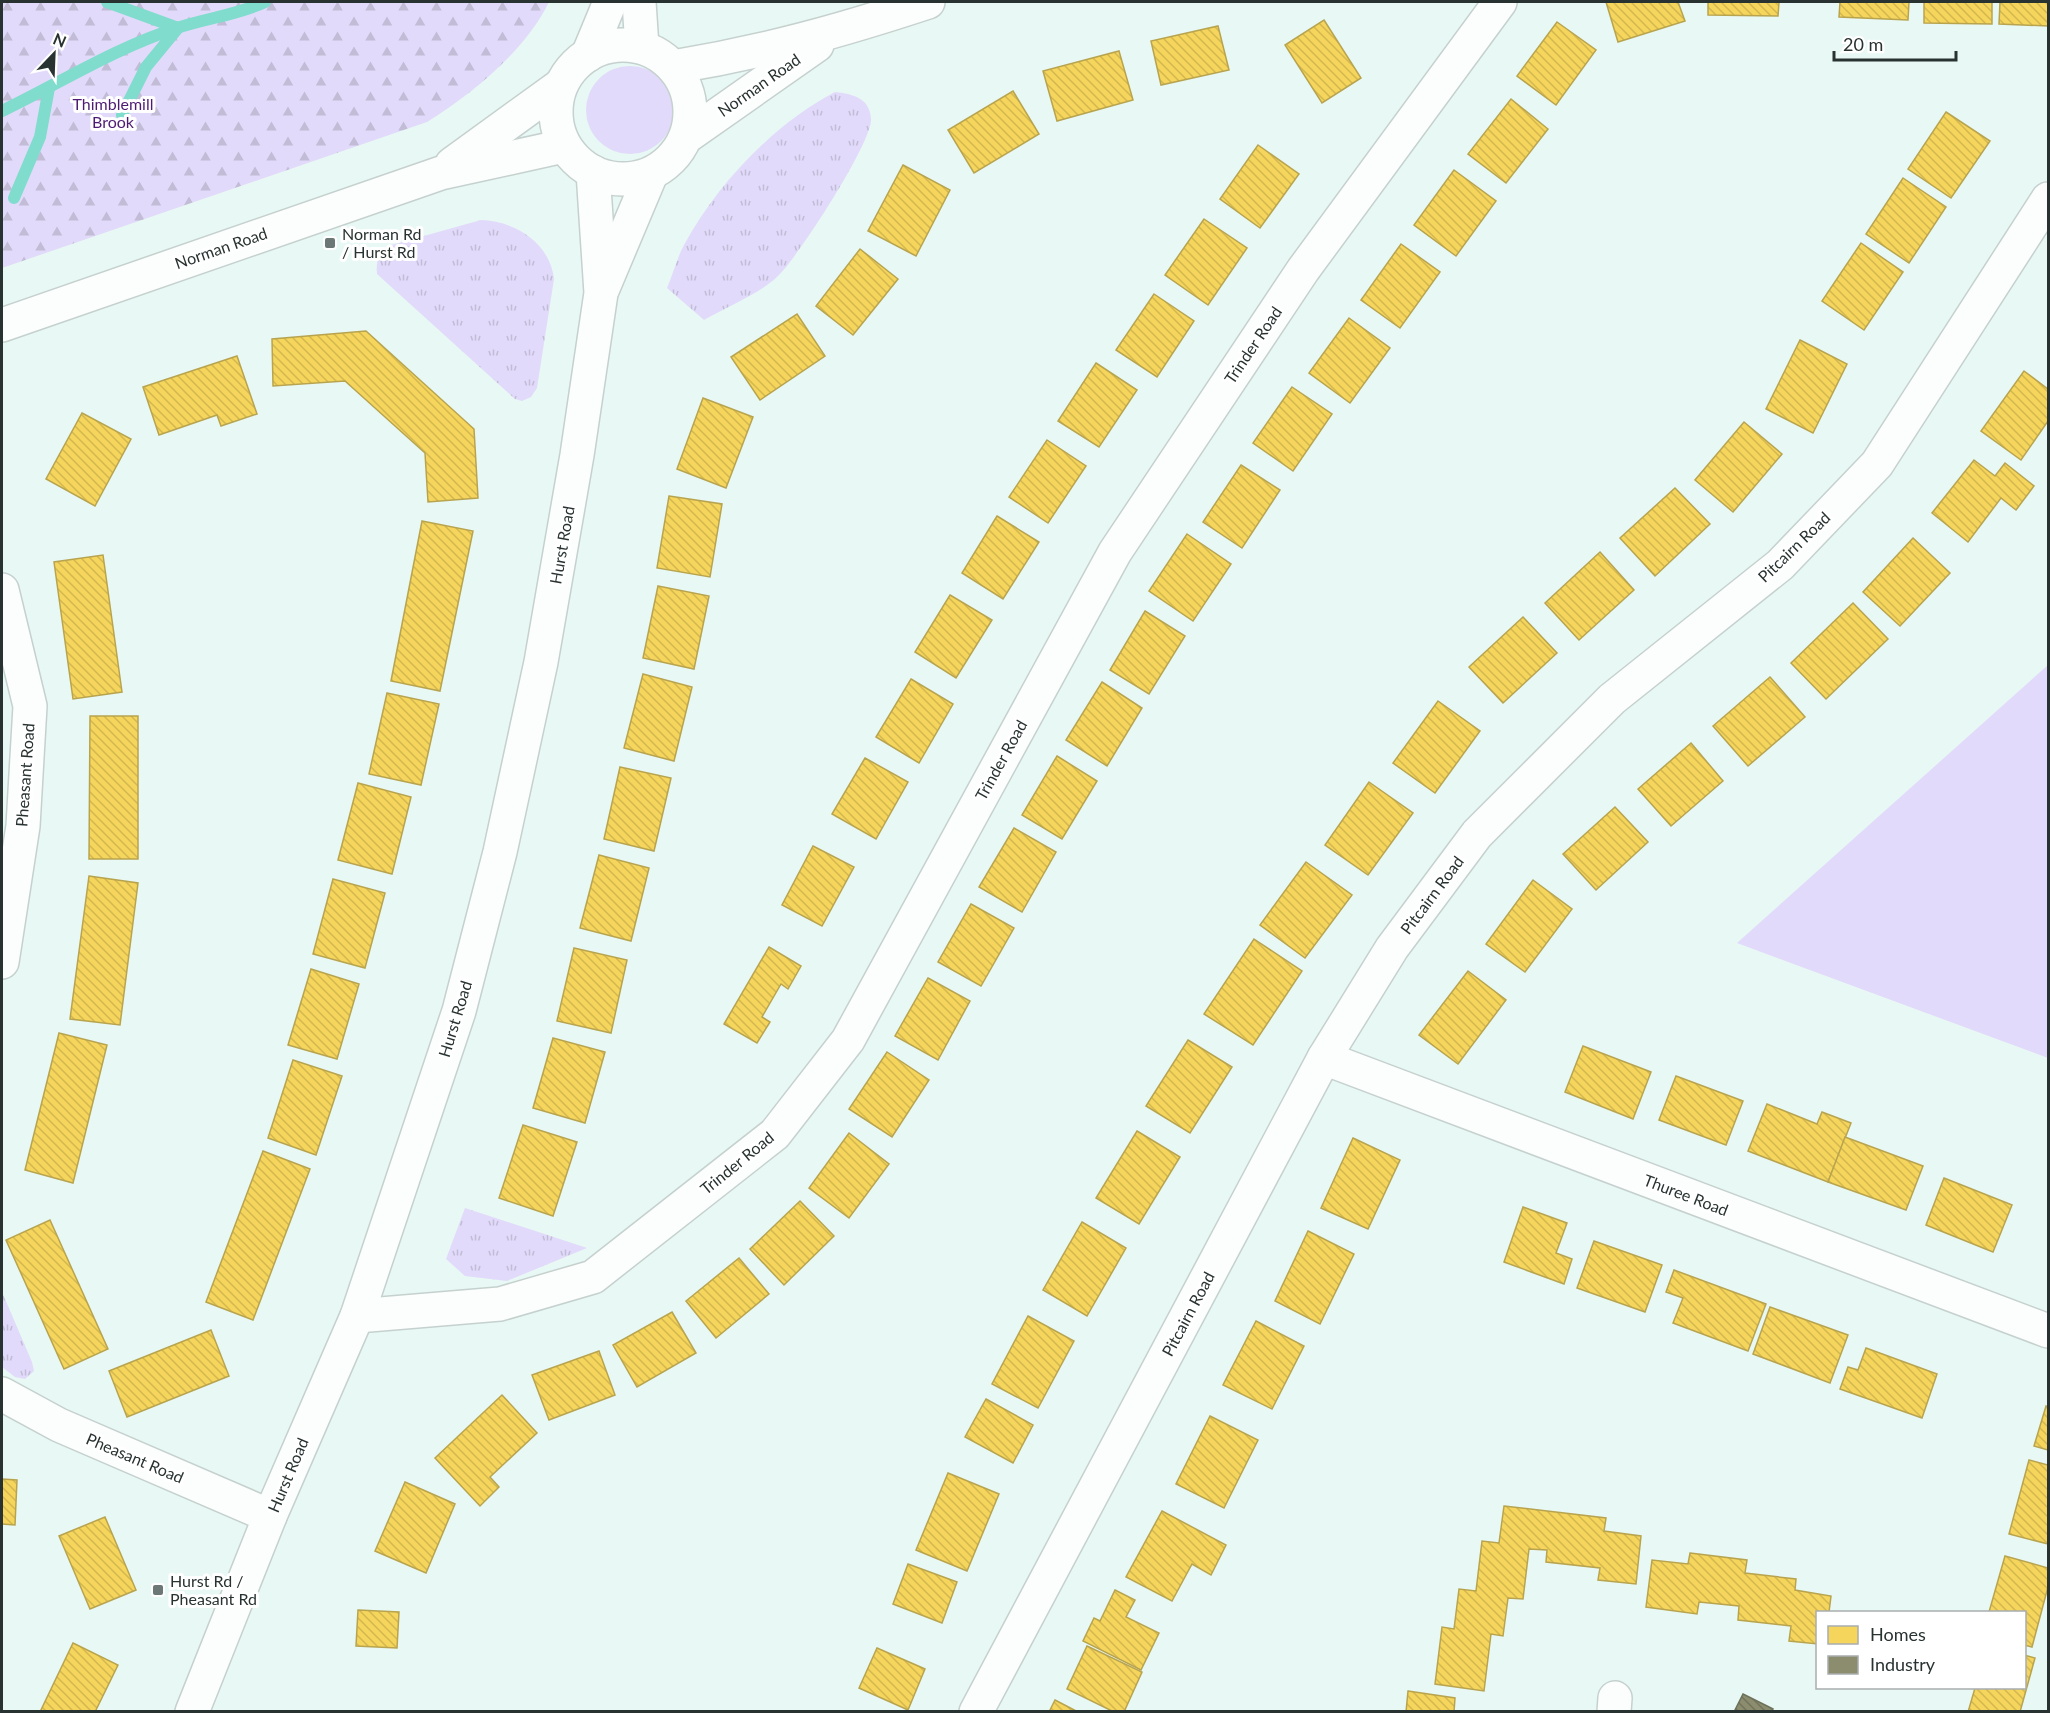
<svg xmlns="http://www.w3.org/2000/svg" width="2050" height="1713" viewBox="0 0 2050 1713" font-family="Lato,sans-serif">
<defs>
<pattern id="grass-tufts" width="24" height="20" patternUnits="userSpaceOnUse" patternTransform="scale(1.5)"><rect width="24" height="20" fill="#e2dafa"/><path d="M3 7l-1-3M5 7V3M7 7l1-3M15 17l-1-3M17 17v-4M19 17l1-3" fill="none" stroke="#c2bcd7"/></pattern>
<pattern id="forest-firs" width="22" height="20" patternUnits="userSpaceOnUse" patternTransform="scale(1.5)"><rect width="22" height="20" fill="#e2dafa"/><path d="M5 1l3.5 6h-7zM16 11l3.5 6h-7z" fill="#c2bcd7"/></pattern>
<pattern id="homes-back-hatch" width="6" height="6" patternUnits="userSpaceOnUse" patternTransform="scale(1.5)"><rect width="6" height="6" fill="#f6d55c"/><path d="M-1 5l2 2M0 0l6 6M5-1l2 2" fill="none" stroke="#d3b750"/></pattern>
<pattern id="industry-back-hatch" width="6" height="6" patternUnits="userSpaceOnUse" patternTransform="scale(1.5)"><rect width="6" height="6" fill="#8c8c6e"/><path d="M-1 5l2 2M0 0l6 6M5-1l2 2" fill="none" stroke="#72735b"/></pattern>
</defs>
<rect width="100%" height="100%" fill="#e8f8f4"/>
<g fill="url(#grass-tufts)">
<path d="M835 92C853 94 870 98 871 119 872 143 798 257 778 276 761 293 726 307 704 320L667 288C673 274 677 258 684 245 717 184 774 124 835 92Z"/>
<path d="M481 220C515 221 550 243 554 279L537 388 531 397 522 401 515 399 377 274C376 261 378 254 388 246Z"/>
<path d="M465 1208 587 1248 507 1281 465 1276 446 1259Z"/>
<path d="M2 1292 32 1362 34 1371 25 1379 15 1377 2 1367Z"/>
</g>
<path fill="url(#forest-firs)" d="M2 2H549C525 51 473 93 427 122L2 268Z"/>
<g fill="#e2dafa">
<circle cx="630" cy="110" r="44"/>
<path d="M2048 665V1058L1737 943Z"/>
</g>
<g fill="url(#homes-back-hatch)" stroke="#b8a44f" stroke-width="1.5">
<path d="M1606 2H1678L1685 21 1618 42Z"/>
<path d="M1708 2H1779L1778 16 1708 15Z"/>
<path d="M1840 2H1909L1908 20 1839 17Z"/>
<path d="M1924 2H1992V24L1924 23Z"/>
<path d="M2000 2H2048V26L1999 24Z"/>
<path d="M1324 20 1361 78 1322 103 1285 45Z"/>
<path d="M1557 22 1596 50 1556 105 1517 76Z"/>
<path d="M1218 26 1229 70 1161 85 1151 41Z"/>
<path d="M1119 51 1133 100 1057 121 1043 71Z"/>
<path d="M1013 91 1039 134 974 173 948 130Z"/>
<path d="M1511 99 1548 129 1506 183 1468 154Z"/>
<path d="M1946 112 1990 141 1951 198 1908 169Z"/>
<path d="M1258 145 1299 174 1260 228 1220 199Z"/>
<path d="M903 165 950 190 916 256 868 231Z"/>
<path d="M1454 170 1496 201 1456 256 1414 225Z"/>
<path d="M1903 178 1946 207 1909 263 1866 234Z"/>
<path d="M1204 219 1247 248 1208 305 1165 275Z"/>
<path d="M1861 243 1903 272 1864 330 1822 301Z"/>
<path d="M1401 244 1440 272 1400 328 1361 300Z"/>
<path d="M860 249 898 279 853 335 816 306Z"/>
<path d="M1154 294 1194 321 1157 377 1116 350Z"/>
<path d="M797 314 825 356 760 400 731 357Z"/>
<path d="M1349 318 1390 348 1350 403 1309 373Z"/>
<path d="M366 331 474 429 478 498 428 502 425 453 345 381 273 386 272 339Z"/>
<path d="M1800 340 1847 364 1813 433 1766 409Z"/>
<path d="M237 356 257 414 221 426 217 415 159 435 143 387Z"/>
<path d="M1096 363 1137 390 1099 447 1058 421Z"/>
<path d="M2024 371 2048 389V421L2021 460 1981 431Z"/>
<path d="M1292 387 1332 414 1293 471 1253 443Z"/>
<path d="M703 398 753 417 726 488 677 469Z"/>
<path d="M82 413 131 439 95 506 46 479Z"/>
<path d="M1744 422 1782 454 1733 512 1695 480Z"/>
<path d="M1047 440 1086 466 1048 523 1009 497Z"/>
<path d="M1974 460 1995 476 2005 463 2034 486 2016 510 2001 498 1968 542 1932 513Z"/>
<path d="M1241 465 1280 490 1242 548 1203 522Z"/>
<path d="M1675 488 1710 524 1655 576 1620 538Z"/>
<path d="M669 496 722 504 710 577 657 568Z"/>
<path d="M997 516 1039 542 1003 599 962 573Z"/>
<path d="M422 521 473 531 440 691 391 681Z"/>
<path d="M1187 534 1231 564 1193 621 1149 591Z"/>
<path d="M1913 538 1950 573 1900 626 1863 592Z"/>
<path d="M1600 552 1634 590 1579 640 1545 603Z"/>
<path d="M103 555 122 692 73 699 54 562Z"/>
<path d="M658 586 709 596 694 669 643 658Z"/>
<path d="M950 595 992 620 956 678 915 652Z"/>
<path d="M1853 603 1888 639 1826 699 1791 663Z"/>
<path d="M1145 611 1185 636 1149 694 1110 670Z"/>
<path d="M1523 617 1557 653 1503 703 1469 667Z"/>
<path d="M643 674 692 687 674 761 624 748Z"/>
<path d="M1770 677 1805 717 1748 766 1713 726Z"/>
<path d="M911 679 953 704 919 763 876 737Z"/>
<path d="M1102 682 1142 708 1107 766 1066 740Z"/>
<path d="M387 693 439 704 421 785 369 774Z"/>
<path d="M1438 701 1480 731 1435 793 1393 763Z"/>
<path d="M90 716H138V859H89Z"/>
<path d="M1691 743 1723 781 1671 826 1638 789Z"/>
<path d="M1057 756 1097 781 1062 839 1022 815Z"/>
<path d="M865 758 908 782 876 839 832 814Z"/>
<path d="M620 767 671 778 654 851 604 839Z"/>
<path d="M1369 782 1413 813 1368 875 1325 845Z"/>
<path d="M358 783 411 797 392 874 338 860Z"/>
<path d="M1615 807 1648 842 1596 890 1563 854Z"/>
<path d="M1014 828 1056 852 1022 912 979 887Z"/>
<path d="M813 846 854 867 822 926 782 905Z"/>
<path d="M599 855 649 868 631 941 580 928Z"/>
<path d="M1306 862 1352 895 1305 958 1260 925Z"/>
<path d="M89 876 138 883 120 1025 70 1019Z"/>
<path d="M333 879 385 893 365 968 313 954Z"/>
<path d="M1533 880 1572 909 1525 972 1486 944Z"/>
<path d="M971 904 1014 928 981 986 938 962Z"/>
<path d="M1254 939 1302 971 1253 1045 1204 1014Z"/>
<path d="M769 947 801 966 788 989 781 984 762 1017 770 1022 757 1043 724 1024Z"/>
<path d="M574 948 627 960 611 1033 557 1021Z"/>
<path d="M311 969 359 984 337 1059 288 1045Z"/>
<path d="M1468 971 1506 1000 1458 1064 1419 1035Z"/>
<path d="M928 978 970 1001 938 1060 895 1036Z"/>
<path d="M59 1033 107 1045 73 1183 25 1170Z"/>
<path d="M553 1038 605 1052 585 1123 533 1108Z"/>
<path d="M1188 1040 1232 1067 1190 1133 1146 1106Z"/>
<path d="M1583 1046 1651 1072 1633 1119 1565 1092Z"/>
<path d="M887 1052 929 1080 892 1137 849 1109Z"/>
<path d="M293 1060 342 1076 316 1155 268 1138Z"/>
<path d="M1676 1076 1743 1101 1726 1145 1659 1120Z"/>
<path d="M1767 1104 1817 1124 1822 1112 1851 1123 1828 1182 1748 1151Z"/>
<path d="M523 1125 577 1142 553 1216 499 1198Z"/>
<path d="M1137 1131 1180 1157 1139 1224 1096 1198Z"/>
<path d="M849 1133 889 1164 849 1218 809 1188Z"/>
<path d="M1845 1137 1923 1166 1906 1210 1828 1182Z"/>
<path d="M1353 1138 1400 1160 1368 1229 1321 1208Z"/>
<path d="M263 1151 310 1169 253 1320 206 1302Z"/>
<path d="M1944 1178 2012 1205 1993 1252 1926 1225Z"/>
<path d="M800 1201 834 1236 784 1285 750 1249Z"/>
<path d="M1523 1207 1567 1223 1556 1253 1572 1259 1564 1284 1504 1262Z"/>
<path d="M50 1220 108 1349 64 1369 6 1240Z"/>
<path d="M1082 1222 1126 1248 1087 1316 1043 1290Z"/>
<path d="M1308 1231 1354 1254 1320 1324 1275 1301Z"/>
<path d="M1594 1241 1662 1265 1645 1312 1577 1288Z"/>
<path d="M739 1258 769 1294 716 1338 686 1301Z"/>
<path d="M1674 1270 1766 1304 1748 1351 1673 1323 1683 1298 1666 1292Z"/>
<path d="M1770 1307 1848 1335 1830 1383 1753 1354Z"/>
<path d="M672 1312 696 1353 637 1387 613 1345Z"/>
<path d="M1028 1316 1074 1341 1038 1408 992 1384Z"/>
<path d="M1256 1321 1304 1346 1272 1409 1223 1385Z"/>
<path d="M211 1330 229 1376 127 1417 109 1371Z"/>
<path d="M1866 1348 1937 1374 1922 1418 1840 1389 1848 1367 1858 1370Z"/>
<path d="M599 1351 615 1395 549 1420 532 1375Z"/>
<path d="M502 1395 537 1433 490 1477 499 1487 480 1506 435 1458Z"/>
<path d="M986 1399 1033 1425 1013 1463 965 1437Z"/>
<path d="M2046 1406 2048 1407V1450L2034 1446Z"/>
<path d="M1210 1416 1258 1440 1224 1508 1176 1484Z"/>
<path d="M2029 1460 2048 1465V1544L2009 1534Z"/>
<path d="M948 1473 999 1494 967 1571 916 1550Z"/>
<path d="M2 1479 17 1480 15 1525 2 1524Z"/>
<path d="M405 1482 455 1504 426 1573 375 1551Z"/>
<path d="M1504 1506 1606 1518 1604 1531 1641 1536 1636 1584 1598 1580 1600 1568 1546 1562 1547 1550 1529 1549 1523 1599 1508 1598 1503 1636 1491 1634 1484 1691 1435 1684 1442 1627 1454 1629 1459 1589 1476 1591 1482 1541 1499 1543Z"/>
<path d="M1162 1511 1226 1545 1211 1575 1192 1564 1172 1601 1126 1577Z"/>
<path d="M105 1517 136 1590 90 1609 59 1536Z"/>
<path d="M1690 1553 1747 1560 1745 1573 1796 1579 1795 1590 1831 1596 1829 1612H1818V1644L1789 1641 1791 1626 1738 1620 1739 1606 1699 1602 1697 1614 1646 1607 1652 1560 1688 1564Z"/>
<path d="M2005 1556 2048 1568V1587L2032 1647 2024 1645V1612H1989Z"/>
<path d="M908 1564 957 1582 942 1623 893 1604Z"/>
<path d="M1115 1590 1135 1600 1126 1617 1159 1633 1141 1670 1083 1641 1094 1618 1100 1621Z"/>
<path d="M358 1610 399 1612 397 1648 356 1646Z"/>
<path d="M73 1643 118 1665 95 1712H40Z"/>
<path d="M1087 1646 1142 1672 1124 1712H1114L1067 1689Z"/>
<path d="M877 1648 925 1669 908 1710 859 1688Z"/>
<path d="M2024 1655 2035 1658 2020 1712H1968L1975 1688H2024Z"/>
<path d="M1408 1691 1455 1698 1454 1712H1406Z"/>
<path d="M1055 1700 1078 1712H1049Z"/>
</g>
<path fill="url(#industry-back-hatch)" stroke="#6e715c" stroke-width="1.5" d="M1743 1694 1773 1709 1772 1712H1734Z"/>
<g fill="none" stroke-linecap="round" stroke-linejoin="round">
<g stroke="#80dccc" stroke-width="12">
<path d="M107 2 178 28 146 67 122 115"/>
<path d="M2 111C60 83 115 48 177 28 207 18 237 15 265 2"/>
<path d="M14 198 40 137 49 88"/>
</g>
<defs>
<g id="minor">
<path d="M639 2 642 47"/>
<circle cx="623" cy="112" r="67"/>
<path d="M588 55 610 2"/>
<path d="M673 67C764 52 840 31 928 2"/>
<path d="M686 137 817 45"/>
<path d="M452 164 561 85"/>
<path d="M603 288 651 174"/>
<path d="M2 325 441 173 564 146"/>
<path d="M2 590 30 706 23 826 2 962"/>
<path d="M1324 1058 2048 1331"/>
<path d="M357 1316 500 1304 593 1277 775 1134 848 1040 1115 552 1303 270 1500 2"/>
<path d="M2 1394 59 1425 270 1516"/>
<path d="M192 1712 270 1516 357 1316 459 1011 500 852 541 662 577 455 601 293 593 172"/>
<path d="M976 1712 1324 1058 1392 948 1477 834 1612 699 1780 565 1877 464 2048 199"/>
<path d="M1614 1712 1615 1698"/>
</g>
</defs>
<use href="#minor" stroke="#c5d1ce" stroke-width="36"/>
<use href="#minor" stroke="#fcfefd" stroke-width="33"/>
</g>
<g fill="#6b7875" stroke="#fff" stroke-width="2">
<rect x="324" y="237" width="12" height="12" rx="3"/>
<rect x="152" y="1584" width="12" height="12" rx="3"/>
</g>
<g text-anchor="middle" stroke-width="6" stroke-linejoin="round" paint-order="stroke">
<g font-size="16" fill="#283331" stroke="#fff">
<text transform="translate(759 85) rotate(-35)" y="6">Norman Road</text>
<text transform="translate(221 248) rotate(-19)" y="6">Norman Road</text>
<text transform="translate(1253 345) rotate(-56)" y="6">Trinder Road</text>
<text transform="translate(562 545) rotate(-80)" y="6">Hurst Road</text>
<text transform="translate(1794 547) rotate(-44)" y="6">Pitcairn Road</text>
<text transform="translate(1001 760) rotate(-61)" y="6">Trinder Road</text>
<text transform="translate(25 775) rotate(-86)" y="6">Pheasant Road</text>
<text transform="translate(1432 895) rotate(-53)" y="6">Pitcairn Road</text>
<text transform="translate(455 1019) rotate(-73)" y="6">Hurst Road</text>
<text transform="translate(737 1163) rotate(-39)" y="6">Trinder Road</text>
<text transform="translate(1686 1195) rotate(21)" y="6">Thuree Road</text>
<text transform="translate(1188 1314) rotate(-62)" y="6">Pitcairn Road</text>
<text transform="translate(135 1458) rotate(23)" y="6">Pheasant Road</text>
<text transform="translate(288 1475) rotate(-67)" y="6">Hurst Road</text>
</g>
<g font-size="16" fill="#4d1b74" stroke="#fff">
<text x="113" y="110">Thimblemill<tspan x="113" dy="18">Brook</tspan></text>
</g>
<g font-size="16" fill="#283331" stroke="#fff" text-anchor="start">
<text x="342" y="240">Norman Rd<tspan x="342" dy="18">/ Hurst Rd</tspan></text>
<text x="170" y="1587">Hurst Rd /<tspan x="170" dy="18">Pheasant Rd</tspan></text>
</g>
</g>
<rect width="2050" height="1713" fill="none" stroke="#283331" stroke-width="6"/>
<rect x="1816" y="1611" width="210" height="78" fill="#ffffff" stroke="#a9adad" stroke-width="1.5"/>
<rect x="1828" y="1626" width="30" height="18" fill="#f6d55c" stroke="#a9adad" stroke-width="1.5"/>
<text x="1870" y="1641" font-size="18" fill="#283331">Homes</text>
<rect x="1828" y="1656" width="30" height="18" fill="#8c8c6e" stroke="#a9adad" stroke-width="1.5"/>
<text x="1870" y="1671" font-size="18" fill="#283331">Industry</text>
<g transform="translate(54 54) rotate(23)" stroke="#ffffff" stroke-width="4.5" paint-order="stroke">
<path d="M0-4.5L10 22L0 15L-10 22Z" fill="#283331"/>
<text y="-9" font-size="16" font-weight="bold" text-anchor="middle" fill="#283331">N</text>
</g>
<path d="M1834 51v9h122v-9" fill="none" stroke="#283331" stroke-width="3"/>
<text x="1843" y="51" font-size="18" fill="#283331" stroke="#ffffff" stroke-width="4.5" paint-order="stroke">20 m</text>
</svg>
